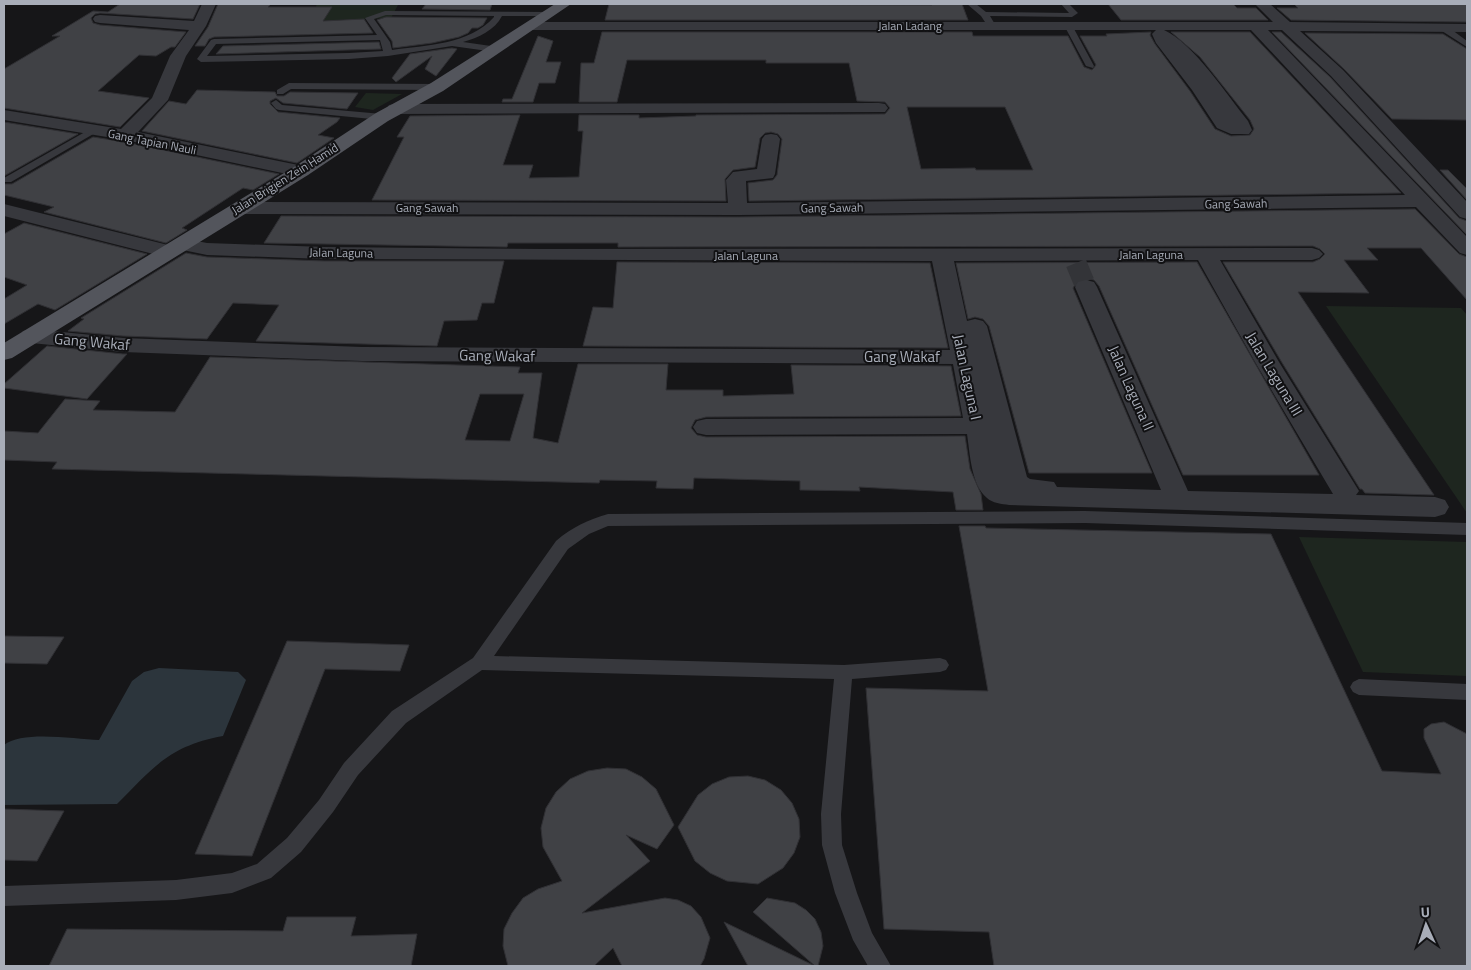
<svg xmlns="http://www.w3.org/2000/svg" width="1471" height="970" viewBox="0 0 1471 970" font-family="'Titillium Web',sans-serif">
<rect width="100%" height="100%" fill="#161618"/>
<g fill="#1e261f">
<path d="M317 4 398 5 391 18 310 21Z"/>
<path d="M366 93 402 94 373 110 355 107Z"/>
<path d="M1326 306 1461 308 1467 315V513Z"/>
<path d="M1299 537 1467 542V676L1363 672Z"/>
</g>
<path fill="#2c353c" d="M159 668 238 672 246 680 223 736C169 746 154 767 117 804L4 805V745C22 730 75 739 99 740L132 681 144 672Z"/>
<g fill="#404145" stroke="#303034" fill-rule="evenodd">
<path d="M120 4H200L193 19 100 13 95 14 91 18 93 23 100 25 186 32 175 47H171L156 56 139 55 98 91 149 98 120 127 4 108V69L60 36H52L93 11 108 12Z"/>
<path d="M218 4H271L268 7H332L323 21 364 19 373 33 214 37 209 39 205 46H195L208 27Z"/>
<path d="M426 4H492L490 10 422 9Z"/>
<path d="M609 4 932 5V4H962L968 20H605Z"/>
<path d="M1108 4H1233L1237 8H1256L1268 20H1121Z"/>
<path d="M1294 4H1467V22L1291 20 1277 8H1298Z"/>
<path d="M386 17 487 18 483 25 478 28H472L468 33 459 37 432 43 393 48 392 41 377 20Z"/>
<path d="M602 32H972L973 36H1068L1084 67 1092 70 1096 65 1080 36H1107L1106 34 1151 32 1150 35 1155 44 1190 91 1215 129 1231 136 1250 135 1254 129 1250 120 1200 57 1171 32H1250L1401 193 749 201 748 183 773 180 777 175 782 139 778 134 771 132 765 133 760 138 755 167 733 170 725 179 726 201 372 200 404 137H397L410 116 520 115 503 165H533L529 178 579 177 583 131H578L579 115H639V118L696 116V115L885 114 890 108 885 102 857 101 849 63H766V60H627L617 102H579L581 63H594ZM907 107H1005L1033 170H976L975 168 921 169Z"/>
<path d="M1272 32H1281L1330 77 1459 218 1467 221V235Z"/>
<path d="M1305 33 1443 34 1467 49V120L1392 119 1344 69Z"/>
<path d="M538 36 553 41 546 62H561L555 83H539L533 102H502L503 99H512Z"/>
<path d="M379 42 381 49 216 54 223 46Z"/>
<path d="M452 48 457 49 436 76 425 69 432 56 396 82 392 78 410 54Z"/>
<path d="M197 90 275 92 277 96H284L290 92 358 93 347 109 283 103 276 98 270 101V104L278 112 340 118 337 122 318 135 334 138 297 163 142 131 169 101 186 104Z"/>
<path d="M4 122 78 134 4 176Z"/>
<path d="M93 137 125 142 279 174 253 190 243 188 182 228 187 230 166 243 44 212 54 207 4 195V184H12Z"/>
<path d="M1440 170H1448L1467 189V200Z"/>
<path d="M1415 209 1459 254 1467 257V300L1421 248H1367L1378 260H1344L1369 293 1298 292 1434 495 1365 493 1362 489H1360L1281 361 1223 262H1313L1320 259 1325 254 1320 249 1313 246 618 247V243H508L507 247 264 243 281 216 738 217Z"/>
<path d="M24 223 147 254 55 310 38 304 4 324V299L27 285 4 277V234Z"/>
<path d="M186 253 207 257 325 261H504L494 303H482L477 320 444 321 437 346 256 341 279 305 233 303 207 339 123 336 68 331 84 319 81 318Z"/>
<path d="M617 262 930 263 948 348 583 346 593 307 613 308Z"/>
<path d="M1197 262 1319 475H1183L1099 286 1094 280 1086 278 1078 280 1073 288 1152 473H1029L989 326 983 319 975 317 968 319 956 263Z"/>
<path d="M47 346 123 354H127L87 399 4 388V384Z"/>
<path d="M210 357 520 367 518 373H542L533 438 558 443 578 364H668L666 390H723V396L794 394 791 365 951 366 961 416 706 417 695 420 691 428 697 435 706 437 965 436 970 469 981 494 983 510H956L953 492 859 487 860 491 800 490V481L694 478 693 489 656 488 657 481 600 480 599 483 52 469 57 462 4 460V431L38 433 65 399 100 401 93 410 175 412ZM480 394H524L510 441 465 440Z"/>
<path d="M959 526H985L986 528 1271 534 1382 771 1441 774 1424 738V729L1431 724 1444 722 1467 734V966H994L989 932 884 929 866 688 988 691Z"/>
<path d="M4 636 64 637 47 664 4 663Z"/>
<path d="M287 641 409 645 400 671 325 669 252 856 195 854Z"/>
<path d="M607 768 626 769 642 777 656 789 674 825 657 849 626 835 650 861 582 913 665 898 678 900 691 906 701 917 710 938 704 959 700 966H622L613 948 594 966H508L503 946 504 929 512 913 523 898 538 889 562 881 543 847 541 828 546 808 556 792 570 779 588 771Z"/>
<path d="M748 776 765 780 781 790 792 803 799 819 800 837 794 853 783 868 758 884 727 881 710 873 695 861 678 827 698 795 712 784 729 777Z"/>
<path d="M4 809 64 811 37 861 4 860Z"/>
<path d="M767 898 795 903 806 910 815 919 821 932 823 946 818 966H815L753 912Z"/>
<path d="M287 917H356L351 936 417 934 411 966H49L67 929 283 931Z"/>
<path d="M724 922 815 966H748Z"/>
</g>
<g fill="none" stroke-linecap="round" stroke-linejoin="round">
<path stroke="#333438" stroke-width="21" stroke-dasharray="21 11" stroke-linecap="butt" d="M1076 263 1086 287"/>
<g fill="#37383d" fill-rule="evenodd">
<path d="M967 4H976L986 12 1069 13 1061 4H1069L1078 13 1072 17 990 16 996 26 992 28H989L981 16Z"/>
<path d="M385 11 550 12 554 14 550 16H502C495 30 478 38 463 42L498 47 499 49 495 52 452 46 388 56 349 59 201 62 197 59 211 40 214 39 377 35 365 18ZM386 15 494 16V17C469 45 426 45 392 50L390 42 374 19ZM380 40 383 51 349 53 207 56 216 44Z"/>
<path d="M1066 25 1073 27 1094 66 1093 68 1086 66 1065 27Z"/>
<path d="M1442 27H1448L1467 41V47L1442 31Z"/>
<path d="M289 83 437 84 442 87 437 90 291 89 283 94H277V90Z"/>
<path d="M276 100 282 105 382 114 387 117 382 120 279 110 276 109 271 103Z"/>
<path d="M92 128 95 129V133L11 182H4V178Z"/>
<path d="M1085 511 1467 523V535L1085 523 608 526 589 534 568 549 494 656 844 665 940 658 946 660 949 665 946 670 940 672 852 679 841 814 842 845 857 893 872 933 891 966H868L853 940 835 893 822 845 821 814 834 679 482 670 406 723 358 775 333 812 301 852 271 878 232 893 176 900 4 906V886L176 880 232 873 257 864 287 838 319 800 344 763 392 711 473 658 556 541C572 527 588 520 608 514Z"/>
<path d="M1359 679 1467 684V700L1359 695 1353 692 1350 687 1353 682Z"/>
</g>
<g fill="#37383d" fill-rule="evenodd">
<path d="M202 4H216L206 26 186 56 168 100 138 132 308 167 310 171 308 175 301 177 125 140 4 120V110L121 129 152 98 170 56 189 30 100 23 95 22 93 19 95 16 100 15 194 21Z"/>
<path d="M1255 4H1270L1290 22 1467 24V32L1300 31 1343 70 1467 202V219L1460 217 1331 76 1282 30H1268L1467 237V255L1460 253 1416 207 738 215 241 214 234 212 231 208 234 204 241 202 728 203 726 180 733 172 757 169 762 139 765 135 771 134 777 135 780 139 775 174 773 178 746 181 747 203 1405 195 1251 30H1164C1194 44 1227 95 1248 121L1252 130 1249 134H1231L1217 128 1192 90 1156 43 1152 34 1156 30H533L528 29 526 26 528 23 533 22H1273Z"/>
<path d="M879 103 885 104 888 108 885 112 395 114 389 113 386 109 389 105 395 104Z"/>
<path d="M4 204 172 246 171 244 174 240 181 238 207 243 325 247 542 249 1312 248 1319 250 1323 254 1319 258 1312 260H1220L1279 362 1359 491 1356 495 1435 497 1445 500 1449 507 1445 514 1435 517 1009 505C1002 504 992 503 987 498 971 485 970 453 967 434L706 435 697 433 693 427 697 421 706 419 963 418 953 364 362 361 123 352 31 343 23 341 19 336 23 331 31 329 123 338 362 347 950 350 932 261 325 259 207 255 178 249 180 252 176 256 169 258 4 216ZM1198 260 1255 362 1333 494 1188 491 1097 287 1094 282 1086 280 1078 282 1075 287 1161 490 1057 487 1054 482 1030 479 1027 477 987 326 983 321 975 319 967 321 954 261Z"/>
</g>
<path fill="#53555c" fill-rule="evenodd" d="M555 4H571L443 91 388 121 308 175 12 358 4 360V343L294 167 376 113 431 83Z"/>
</g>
<g text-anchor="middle" stroke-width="4" stroke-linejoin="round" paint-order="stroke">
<g font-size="12" fill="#a8adb8" stroke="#111113">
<text x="910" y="30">Jalan Ladang</text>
<text transform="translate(152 142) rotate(11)" y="4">Gang Tapian Nauli</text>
<text transform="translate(285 179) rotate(-32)" y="4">Jalan Brigjen Zein Hamid</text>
<text transform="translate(1236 204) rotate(-1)" y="4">Gang Sawah</text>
<text x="427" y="212">Gang Sawah</text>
<text transform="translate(832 208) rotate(-1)" y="4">Gang Sawah</text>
<text transform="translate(341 253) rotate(1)" y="4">Jalan Laguna</text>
<text x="1151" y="259">Jalan Laguna</text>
<text x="746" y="260">Jalan Laguna</text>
</g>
<g font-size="15" fill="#a8adb8" stroke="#111113">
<text transform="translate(92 342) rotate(5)" y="5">Gang Wakaf</text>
<text transform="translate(497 356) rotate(1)" y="5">Gang Wakaf</text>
<text x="902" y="362">Gang Wakaf</text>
<text transform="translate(1274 374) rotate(59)" y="5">Jalan Laguna III</text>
<text transform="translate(967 377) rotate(78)" y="5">Jalan Laguna I</text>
<text transform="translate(1131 388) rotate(66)" y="5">Jalan Laguna II</text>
</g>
</g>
<rect width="1471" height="970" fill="none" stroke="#a8adb8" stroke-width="10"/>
<g transform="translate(1426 925) rotate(357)" stroke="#111113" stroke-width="4" paint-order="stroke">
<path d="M0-4L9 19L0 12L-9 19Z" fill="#a8adb8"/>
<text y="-8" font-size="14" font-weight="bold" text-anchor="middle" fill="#a8adb8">U</text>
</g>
</svg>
